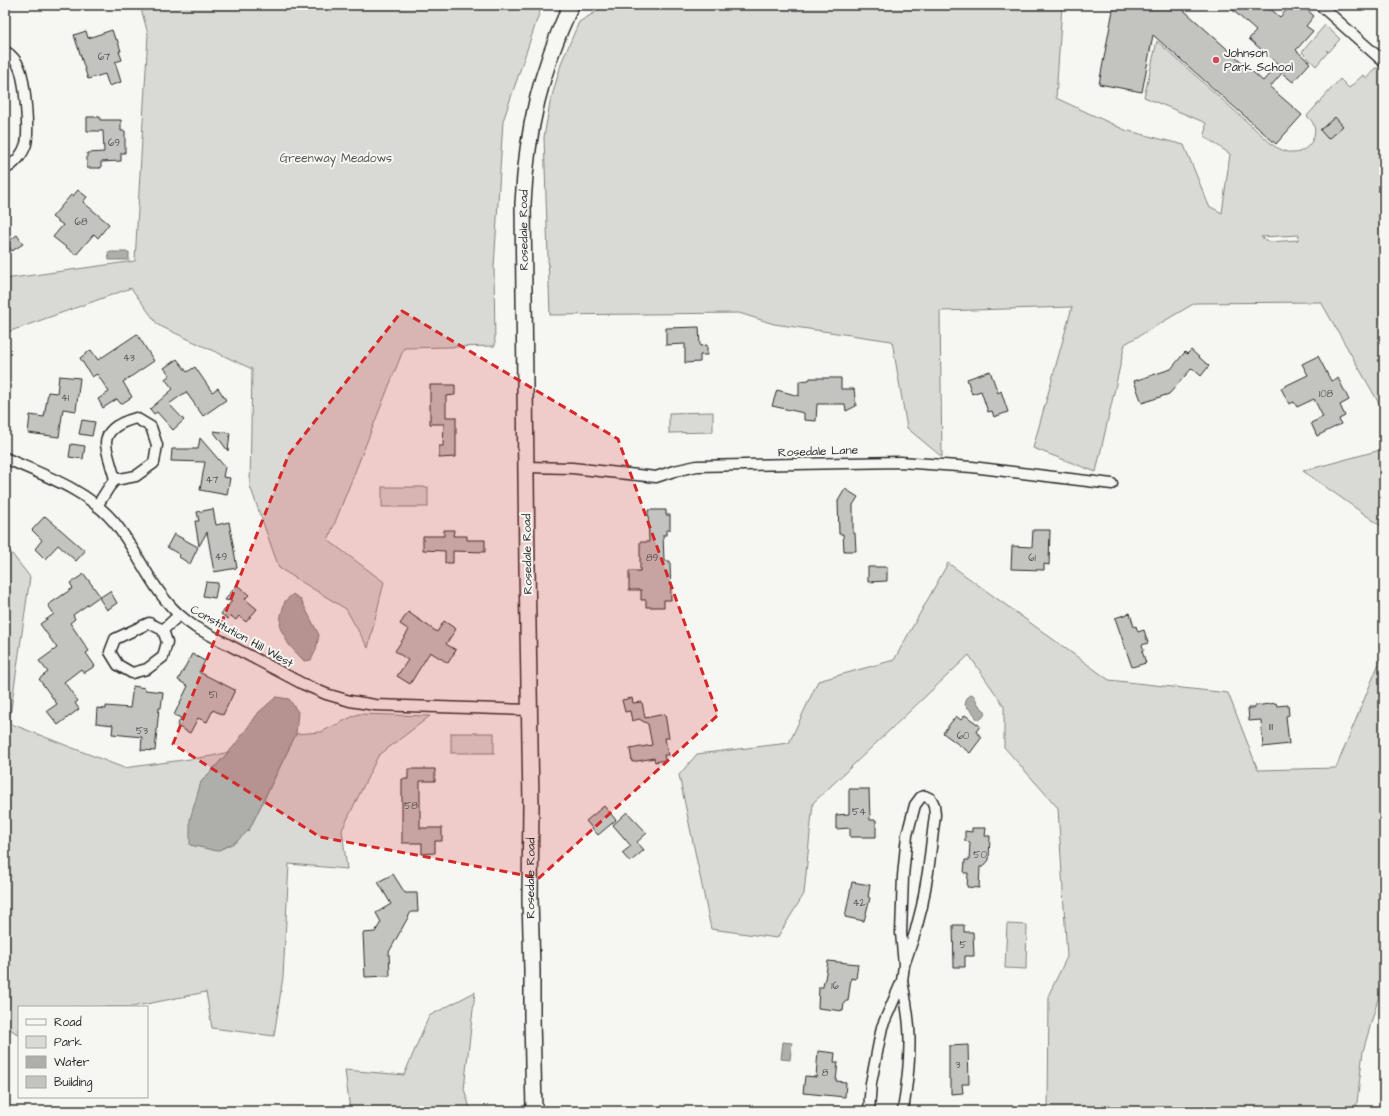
<svg xmlns="http://www.w3.org/2000/svg" width="1389" height="1116" viewBox="0 0 1389 1116" font-family="'Architects Daughter',sans-serif">
<rect width="100%" height="100%" fill="#f6f6f2"/>
<filter id="ink" filterUnits="userSpaceOnUse"><feTurbulence type="fractalNoise" baseFrequency=".025" numOctaves="2"/><feDisplacementMap in="SourceGraphic" scale="8" xChannelSelector="R" yChannelSelector="G"/><feConvolveMatrix kernelMatrix="1 2 1 2 8 2 1 2 1" color-interpolation-filters="sRGB"/></filter>
<g filter="url(#ink)">
<g fill="#d9d9d5" stroke="#828280" fill-rule="evenodd">
<path d="M140 5H542L503 121 494 268 495 346 404 348 328 540 384 582 368 648 346 609 279 568 250 486 252 369 158 325 131 288 5 333V279L135 261 148 34Z"/>
<path d="M602 5H1062L1056 98 1125 130 1184 145 1209 206 1222 213 1230 154 1205 137 1206 123 1144 97 1157 41 1274 146C1280 149 1287 153 1294 153 1308 152 1319 136 1313 123 1312 121 1310 119 1307 116L1340 79 1349 88 1363 75 1367 78 1375 68 1384 70V412L1321 302 1195 303 1125 344 1096 472 1033 448 1072 307 940 311 942 457 907 428 892 341 774 324 739 313 550 315 544 137 550 103 562 61 579 22 599 10ZM1299 235 1298 240 1269 242 1261 237Z"/>
<path d="M1325 25 1340 39 1329 52 1326 50 1328 52 1316 66 1302 52Z"/>
<path d="M713 412V432L669 433V413Z"/>
<path d="M1384 449V528L1303 471Z"/>
<rect x="382" y="487" width="46" height="20"/>
<path d="M5 545 30 577 9 723 124 768 212 756 229 752 201 782 249 830 296 734 321 732 358 714 430 716 378 756 342 830 347 869 289 864 283 977 274 1036 212 1028 206 992 132 1007H19V1035L5 1026Z"/>
<path d="M948 563 1109 680 1228 693 1258 770 1336 768 1384 651V978L1363 1051 1356 1111H1048L1049 994 1067 957 1058 808 1004 747V706L969 655 813 803 804 894 777 938 711 929 679 775 697 754 789 743 818 681 894 660Z"/>
<rect x="451" y="733" width="43" height="20"/>
<path d="M1007 924 1027 925 1026 969 1005 968Z"/>
<path d="M475 992 464 1089 471 1111H350L345 1070 404 1075 429 1016Z"/>
</g>
<g fill="#aeaeab" stroke="#7a7a78">
<path d="M108 252H129V260H109Z"/>
<path d="M293 594 301 600 319 635 316 650 311 660 304 661 289 645 280 628 281 615 285 601Z"/>
<path d="M972 694 974 696 978 704 986 712 983 717 979 720 977 719 974 714 965 705 967 698Z"/>
<path d="M276 697 289 699 298 712 296 734 249 830 236 842 217 851 190 845V819L201 782 234 746 259 712Z"/>
<path d="M783 1042 792 1043 790 1060 781 1059Z"/>
</g>
<g fill="#c3c3c0" stroke="#2b2b2b">
<path d="M1114 5H1178L1263 81 1278 64 1249 39 1256 31 1227 5H1266L1280 17 1291 5H1302L1314 16 1306 26 1313 31 1296 50 1310 63 1293 82 1282 73 1270 87 1302 115 1276 144 1153 35 1142 92 1099 84Z"/>
<path d="M112 30 115 39H117L121 51H119L122 60 115 62 121 82 109 86 105 74 88 79 74 35 86 31 88 38Z"/>
<path d="M87 117H100V120H121V131H125V153H121V161L101 162V168H87V153L104 152 103 131H87Z"/>
<path d="M1335 117 1343 126 1328 139 1320 130Z"/>
<path d="M78 190 87 197 83 202 109 224 98 238 94 234 76 255 53 237 63 225 52 217 71 195 73 196Z"/>
<path d="M17 235 23 244 12 251 6 243Z"/>
<path d="M699 327 700 346 707 345V355H700V362L685 363V344L666 345V328Z"/>
<path d="M137 334 154 361 123 382 132 397 121 404 117 399 103 408 98 399 109 392 97 374 92 377 80 358 91 350 98 360Z"/>
<path d="M1191 350 1209 366 1201 376 1192 368 1169 394 1142 403 1134 381 1171 369 1185 352 1187 354Z"/>
<path d="M1318 356 1331 381 1338 378 1349 400 1340 405 1345 416 1339 419 1341 424 1317 436 1311 423 1323 417 1314 399 1297 407 1294 402 1289 404 1281 388 1308 375 1302 364Z"/>
<path d="M177 359 187 372 195 367 212 392 218 388 226 400 203 416 186 392 169 404 184 420 173 430 157 412 154 414 150 409 173 389 165 379 170 375 164 368Z"/>
<path d="M990 371 998 393 1001 391 1008 412 994 417 992 411 988 412 981 391 972 394 967 379Z"/>
<path d="M59 376 80 378 76 411 63 409 59 437 28 433 30 415 44 417 48 392 57 393Z"/>
<path d="M810 378H841V389H854L856 406 846 411 845 404H817L816 421 804 420V413L772 406 777 390 799 396V381L809 380Z"/>
<path d="M430 385H455V395L446 396V417H456V457L439 458V446H443L444 424H430Z"/>
<path d="M82 420 95 422 92 436 79 434Z"/>
<path d="M213 431 230 433 228 451Z"/>
<path d="M200 438 225 467 223 477 230 478 227 495 200 490 205 462 171 461 172 449H198Z"/>
<path d="M71 444 85 446 83 459 69 457Z"/>
<path d="M845 489 858 497 853 505V533H855L856 551H844L843 534H839L838 501Z"/>
<path d="M213 509 216 525 229 522 237 568 214 572 207 532 199 546 195 521H199L197 512Z"/>
<path d="M648 510H666V515H670V530H666V535H663L664 561H670L671 600H664V607H646V600H641V590H629V571H640V542H649Z"/>
<path d="M45 516 85 551 76 561 58 545 45 559 35 549 42 540 32 530Z"/>
<path d="M444 530H454L453 536H467V540H485V552L453 551V563H445V551L423 550V536H444Z"/>
<path d="M1033 530H1050L1049 565 1044 564V570L1011 569 1012 546 1032 547Z"/>
<path d="M174 534 198 547 190 564 179 557 180 555 167 547Z"/>
<path d="M868 567H887V581L868 582Z"/>
<path d="M84 574 100 596 73 615 75 619 70 623 89 651 86 653 95 666 84 673 81 669 64 682 78 701 75 703 79 709 58 725 47 711 57 704 39 679 48 672 39 661 57 648 40 624 54 614 48 605 73 588 70 583Z"/>
<path d="M206 582 218 583 215 598 203 596Z"/>
<path d="M237 585 249 595 245 599 257 609 246 622 239 616 236 620 231 616 228 619 221 614 232 601 225 600Z"/>
<path d="M110 591 117 603 107 610 99 598Z"/>
<path d="M408 612 437 632 444 621 456 629 446 644 456 650 448 663 430 652 410 684 397 676 408 660 395 651 409 630 400 624Z"/>
<path d="M1130 613 1134 627 1136 626 1138 632 1144 630 1148 643 1142 645 1144 650 1142 651 1146 663 1132 667 1115 618Z"/>
<path d="M192 654 205 661 199 672 235 690 223 715 213 710 207 722 198 718 190 733 177 726 181 718 174 715 188 686 178 680Z"/>
<path d="M133 686 145 688V690L163 692 161 708H159L155 751 141 750 142 737 112 734 113 725 96 723 97 708 106 709V706L130 708Z"/>
<path d="M632 698 633 703 642 702 645 718 665 714 669 738H665L668 755H664L665 760 655 762 654 758 632 762 630 749 652 745 648 724 639 719 632 721 630 711 625 712 622 700Z"/>
<path d="M1276 703 1277 706 1288 705 1289 715 1286 716 1289 744 1263 747 1261 720 1249 721 1248 708H1255V706Z"/>
<path d="M965 715 980 726 976 732 982 737 970 753 943 733 956 716 961 720Z"/>
<path d="M408 769H435V781H420V828H442V841H435V853L422 854V843H402V779H408Z"/>
<path d="M849 789H869L870 820H876V837H850V828L836 829V815L849 814Z"/>
<path d="M604 806 616 820 598 835 586 821Z"/>
<path d="M627 812 647 833 637 842 644 850 630 862 622 853 631 846 613 825Z"/>
<path d="M972 828H986L985 836H990L989 860 983 867H980L979 888 967 887 968 873H964L965 860H969L970 842 965 841V831L972 832Z"/>
<path d="M393 874 405 893H417L418 912H411L389 952 390 976 365 977 363 933 375 932 381 922 376 913 391 904 378 882Z"/>
<path d="M852 882 870 885 868 897 870 898 864 921 845 917Z"/>
<path d="M953 925H964V932H973L974 956H965V967H954Z"/>
<path d="M828 961 858 964 856 979 851 978 848 1001H846L844 1003 843 1011 818 1008 819 987H823L824 981 825 979Z"/>
<path d="M968 1045 969 1084H962L963 1093 951 1094V1079H949V1046Z"/>
<path d="M818 1051 835 1053 834 1062H838L836 1081 846 1082 845 1097 803 1093 805 1076 816 1077Z"/>
</g>
<g fill="none" stroke-linecap="round" stroke-linejoin="round">
<defs>
<g id="street">
<path d="M1320 5 1384 62"/>
<path d="M5 51C11 55 16 60 19 67 25 79 29 130 26 144 23 154 15 164 5 169"/>
<path d="M5 458C43 475 86 489 114 522 135 547 147 579 168 603 176 613 185 620 195 627L303 684 326 694 350 701 375 705 530 710"/>
<path d="M526 467 572 468 656 477 674 471 697 466 900 462 972 467 1112 484"/>
<path d="M97 506 109 487 115 480 136 476 154 463 157 445 151 427 136 418C125 421 106 428 106 443 106 452 113 470 115 480"/>
<path d="M163 630 149 623 115 639 110 652 118 665 132 673 147 669 163 657 167 642 163 630 179 615"/>
<path d="M902 981C905 996 908 1012 909 1027 911 1055 907 1084 903 1111"/>
<path d="M869 1111 871 1083 882 1027 902 981 904 965 915 933 922 906 928 872 935 815 934 805 931 799 925 796 921 797 915 805 907 835 903 876 901 933 904 965"/>
</g>
<g id="secondary">
<path id="s1" d="M534 1111 532 1017V970L530 899 531 804 527 566 523 203C527 129 540 72 571 5"/>
</g>
</defs>
<use href="#street" stroke="#2b2b2b" stroke-width="13"/>
<use href="#secondary" stroke="#2b2b2b" stroke-width="18"/>
<use href="#street" stroke="#f6f6f2" stroke-width="10"/>
<use href="#secondary" stroke="#f6f6f2" stroke-width="15"/>
</g>
</g>
<path fill="#d62828" fill-opacity="0.2" stroke="#d62828" stroke-width="3" stroke-dasharray="8 5" stroke-linejoin="round" d="M402 311 618 439 718 715 539 878 320 837 173 744 289 454Z"/>
<circle fill="#d1495b" stroke="#f6f6f2" stroke-width="1.5" cx="1216" cy="60" r="4"/>
<g text-anchor="middle" stroke-width="4" stroke-linejoin="round" paint-order="stroke">
<g font-size="10" fill="#515150">
<text x="104" y="60">67</text>
<text x="114" y="146">69</text>
<text x="81" y="225">68</text>
<text x="129" y="361">43</text>
<text x="1326" y="397">108</text>
<text x="65" y="401">41</text>
<text x="212" y="483">47</text>
<text x="221" y="560">49</text>
<text x="652" y="561">89</text>
<text x="1032" y="561">61</text>
<text x="213" y="698">51</text>
<text x="1271" y="730">111</text>
<text x="142" y="734">53</text>
<text x="963" y="739">60</text>
<text x="411" y="809">58</text>
<text x="859" y="815">54</text>
<text x="980" y="858">50</text>
<text x="859" y="906">42</text>
<text x="963" y="948">5</text>
<text x="835" y="989">16</text>
<text x="958" y="1068">3</text>
<text x="825" y="1076">8</text>
</g>
<g font-size="12" fill="#2b2b2b" stroke="#f6f6f2" text-anchor="start">
<text x="1224" y="57">Johnson<tspan x="1224" dy="14">Park School</tspan></text>
</g>
<g font-size="12" fill="#565656" stroke="#f6f6f2">
<text x="336" y="162">Greenway Meadows</text>
</g>
<g font-size="12" fill="#2b2b2b" stroke="#f6f6f2">
<text dy="4" stroke="none"><textPath href="#s1" startOffset="881">Rosedale Road</textPath></text>
<text transform="translate(818 451) rotate(-2)" y="4">Rosedale Lane</text>
<text transform="translate(527 554) rotate(-91)" y="4">Rosedale Road</text>
<text transform="translate(242 636) rotate(29)" y="4">Constitution Hill West</text>
<text dy="4" stroke="none"><textPath href="#s1" startOffset="233">Rosedale Road</textPath></text>
</g>
</g>
<rect width="1389" height="1116" fill="none" stroke="#f6f6f2" stroke-width="20"/>
<rect x="10" y="10" width="1369" height="1096" fill="none" stroke="#2b2b2b" stroke-width="1.5" filter="url(#ink)"/>
<rect x="18" y="1006" width="130" height="92" fill="#f6f6f2" stroke="#a5a5a2"/>
<rect x="26" y="1019" width="20" height="6" fill="#f6f6f2" stroke="#a5a5a2"/>
<text x="54" y="1026" font-size="12" fill="#2b2b2b">Road</text>
<rect x="26" y="1036" width="20" height="12" fill="#d9d9d5" stroke="#a5a5a2"/>
<text x="54" y="1046" font-size="12" fill="#2b2b2b">Park</text>
<rect x="26" y="1056" width="20" height="12" fill="#aeaeab" stroke="#a5a5a2"/>
<text x="54" y="1066" font-size="12" fill="#2b2b2b">Water</text>
<rect x="26" y="1076" width="20" height="12" fill="#c3c3c0" stroke="#a5a5a2"/>
<text x="54" y="1086" font-size="12" fill="#2b2b2b">Building</text>
</svg>
